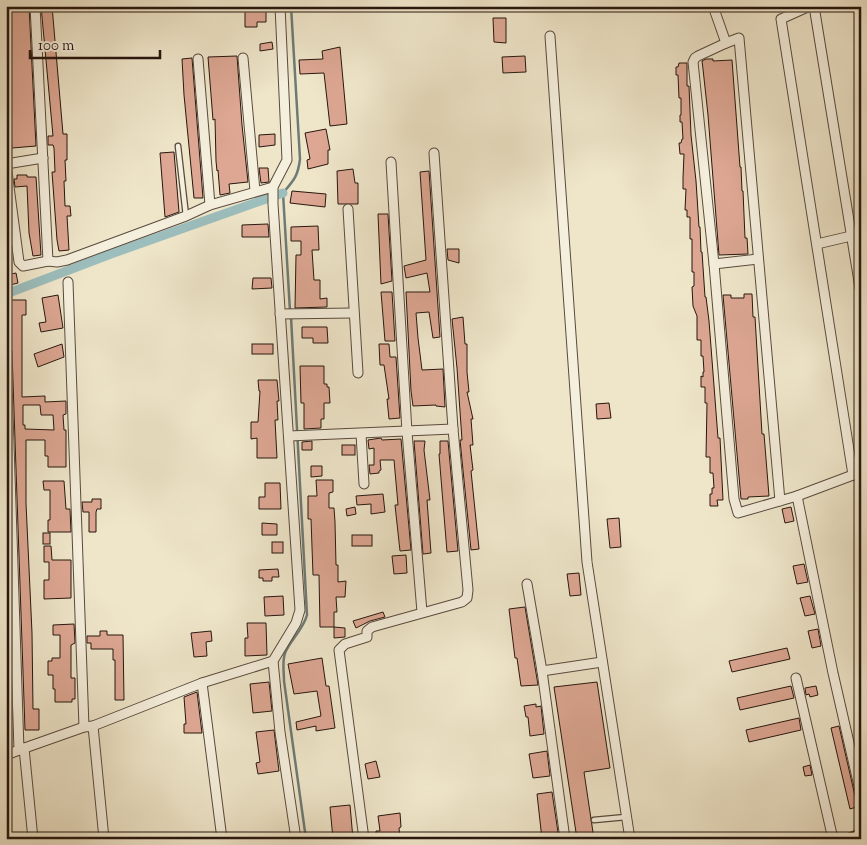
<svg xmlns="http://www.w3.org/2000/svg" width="867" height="845" viewBox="0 0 867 845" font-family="'Sorts Mill Goudy',serif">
<rect width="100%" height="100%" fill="#efe6ca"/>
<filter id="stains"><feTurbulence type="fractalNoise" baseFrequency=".004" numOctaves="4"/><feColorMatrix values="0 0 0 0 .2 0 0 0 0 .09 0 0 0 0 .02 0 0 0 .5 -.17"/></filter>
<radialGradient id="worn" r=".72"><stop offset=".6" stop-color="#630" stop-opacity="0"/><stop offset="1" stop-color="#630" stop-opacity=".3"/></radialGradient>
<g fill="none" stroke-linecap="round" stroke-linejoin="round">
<g stroke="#6d7b77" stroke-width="2.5">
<path d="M290 311 283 193C294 180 298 176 300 159L291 6"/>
<path d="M291 317 307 615C303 630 291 639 285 653 282 662 284 672 284 681L306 839"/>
</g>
<path stroke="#9cbebd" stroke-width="9" d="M6 294 111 254 283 193"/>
</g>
<g fill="#dda793" stroke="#27160f" fill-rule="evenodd">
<path d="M6 6H29L36 146 12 148 6 87Z"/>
<path d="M41 6H52L63 134H67V160H65L66 181H64L65 206H70L71 216H67L69 250 59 251 57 240 52 172H55L54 148 53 145H48V136H53Z"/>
<path d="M245 6H258V10H266V22H257V27H245Z"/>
<path d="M493 18H506V43L494 42Z"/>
<path d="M272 42 273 49 260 51V44Z"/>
<path d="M340 47 347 124 330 126 324 73 300 74 299 60 323 59 322 51Z"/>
<path d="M237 56 242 125 248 182 229 184 230 193 220 195 218 170 217 171 216 161 215 119 213 120 208 57Z"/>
<path d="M525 56 526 72 503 73 502 57Z"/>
<path d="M192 58 203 198H194L184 95 182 59Z"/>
<path d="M706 59H713V61L732 60 740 167H741L742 191H743L745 238H747L748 254 719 255 708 115 703 69 702 61Z"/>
<path d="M679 63H687V86H689L691 135 696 181 699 227H700L701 252H702L705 297H706L709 321 718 438H720L723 500H717L718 506H710V494H712V488H714L713 473H710V457H706L707 403H705V387H701V376L703 377V372H704L703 356H701V340H697V316L693 306 692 287 694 286V272H692V239H690V217H687V210H685L686 189H683V178L684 154H680L679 143H681L682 139H683L682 122H680V115H681V98H679L678 75H676V67H678Z"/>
<path d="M326 129 330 150H328V164L308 169 307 160 310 159 305 133Z"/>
<path d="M275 134V145L259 147V135Z"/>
<path d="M174 152 179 212 165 217 160 153Z"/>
<path d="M259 168H268L269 182 261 183Z"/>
<path d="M353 169 355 183H358V204H338L337 171Z"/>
<path d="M429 171 440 337 433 338 429 312 416 313 418 338 422 370 443 369 445 407 436 406V405L413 406 411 391 406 292H430L427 273 406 278 404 266 426 260 420 172Z"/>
<path d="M17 175H27V177H36L41 255 33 256 29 233 27 186 15 187 14 179H17Z"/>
<path d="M292 191 326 194 325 207 290 203Z"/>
<path d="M378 214H388L392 281 381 284Z"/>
<path d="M268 224 269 237H242V225Z"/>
<path d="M318 226 319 250H312L314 280H320V299L327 298V307L295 308 296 255H301V241H291V227Z"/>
<path d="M447 249H459V263L448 260Z"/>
<path d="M16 273 18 283 6 286V275Z"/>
<path d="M253 278H271L272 288 252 289Z"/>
<path d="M381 292H392L395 341H385Z"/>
<path d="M744 294H752L753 317H755L762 434H764L769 496 748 497V499H741L723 295H731V298H744Z"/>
<path d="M58 295 63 328 41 332 39 323 46 322 42 298Z"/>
<path d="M11 300H26V315H22V397L45 396V402L66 401V414L63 415 64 430H66V467H48V456H45V440H26V503L32 633 33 709H39V730H25L12 352 11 348ZM23 405H40L41 415H53L54 430 25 429V425H23Z"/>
<path d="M463 317 465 344H467V372L469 392H467L473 419H471L473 445H470L473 470 471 471 479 549 471 550 460 440H462L457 368 452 319Z"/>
<path d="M302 327H327L328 343H313V338H302Z"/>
<path d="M62 344 64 357 38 367 34 354Z"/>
<rect x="252" y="344" width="21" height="10"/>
<path d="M379 344H389L390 357H396L400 418 389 419 387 399H389L384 365H380Z"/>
<path d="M300 366H324V384H327V387H329L330 403H324V419H321V428L304 429V403H301Z"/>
<path d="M258 380H277L279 401H277L278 420H275L277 458H257V438L251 439V422H258L260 391H259Z"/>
<path d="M609 403 611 418 597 419 596 404Z"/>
<path d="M381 438 382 440 401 439 411 550 400 551 395 505H398L394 460H380L381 470 379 471V473L370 474 369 465H374V448L369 449 368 440Z"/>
<path d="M312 441V450H302V442Z"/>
<path d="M414 441H425L424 450 430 500H427L431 553 423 554Z"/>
<path d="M440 441H448L458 551 447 552 439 454H440Z"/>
<rect x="342" y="445" width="13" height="10"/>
<path d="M311 466H322V476L311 477Z"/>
<path d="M316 480H333V492L329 493V508H334L335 522 336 565H338V582L346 581 345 597H336L337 612H334V627H320L319 575H313L311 519H308V496H317Z"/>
<path d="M43 481H64L66 509H70L71 532H48V520H50V490H44Z"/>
<path d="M265 483H280L281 509H259V497H265Z"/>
<path d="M383 494 385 512 371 514V504L357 505 356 496Z"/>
<path d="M92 499H101V509H97L96 512V532H89V512H83L82 502H92Z"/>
<path d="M355 507 356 514 347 516 346 509Z"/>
<path d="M791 507 794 521 785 523 782 509Z"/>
<path d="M619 518 621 547 610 548 607 519Z"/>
<path d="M262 523 277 524V535H262Z"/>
<rect x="43" y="533" width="7" height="11"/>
<rect x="352" y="535" width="20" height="11"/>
<rect x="272" y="542" width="11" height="11"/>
<path d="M44 546H51L52 560H71V598L44 599V580H49V562H44Z"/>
<path d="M6 553 12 720H6Z"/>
<path d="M406 555 407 573 394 574 392 556Z"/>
<path d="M804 564 808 582 797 584 793 566Z"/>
<path d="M278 569 279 577H272V581H263V578H259V570Z"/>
<path d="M579 573 581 595 570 596 567 574Z"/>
<path d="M283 596 284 615 265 616 264 597Z"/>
<path d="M810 596 815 614 805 616 800 598Z"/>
<path d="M525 607 538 685 521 686 517 658H515L509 609Z"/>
<path d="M383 612 385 617 370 621 356 628 353 621Z"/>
<path d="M247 623H266L267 655 245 656V638H248Z"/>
<path d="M74 624 75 643 71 645V678H75V699H72V702H55V689H53V675H48V661H52V658H60V635H53V625Z"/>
<path d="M334 627 345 628V637L334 638Z"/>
<path d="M818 629 821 646 812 648 808 631Z"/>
<path d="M100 631H107V635H123L124 700H115V660H113V649H91V643H87V636H100Z"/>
<path d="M211 631 212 641 206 642 207 656 194 657 191 633Z"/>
<path d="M787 648 790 659 732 672 729 661Z"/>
<path d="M322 658 326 686H329L335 728 316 731V726L297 730 296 722 321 716 317 691 294 694 288 664Z"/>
<path d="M269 682 272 711 253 713 250 684Z"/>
<path d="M597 682 610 768 584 772 594 839H577L554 687Z"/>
<path d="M791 686 794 698 740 710 737 698Z"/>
<path d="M816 686 818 695 810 697 809 694 806 695 805 688Z"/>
<path d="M197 692 202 733H184V724H186L184 697Z"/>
<path d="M536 704V707L541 706 544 734 530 736 528 717H526L524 706Z"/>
<path d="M799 718 801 730 749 742 746 730Z"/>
<path d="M839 726 855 796 859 801 860 806 850 809 831 728Z"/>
<path d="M274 730 279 771 258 774 256 763 260 762 256 732Z"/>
<path d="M547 751 550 776 533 778 529 754Z"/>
<path d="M376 761 380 777 368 779 365 764Z"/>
<path d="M810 765 812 775 805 776 803 767Z"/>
<path d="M552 792 559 839H542L537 794Z"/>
<path d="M350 805 353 839H333L330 807Z"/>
<path d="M400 813 401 827 399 828 400 839H376V831H380L378 816Z"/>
</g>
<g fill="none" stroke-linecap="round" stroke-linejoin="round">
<defs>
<g id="service">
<path d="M178 146 186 216"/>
<path d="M594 820 626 817"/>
</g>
<g id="minor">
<path d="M35 6 48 261"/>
<path d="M280 6 287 160 273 187V204L300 610 296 623 273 661 280 732 296 839"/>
<path d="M713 6 726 43 739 38 780 501"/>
<path d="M810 6 781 19 853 475"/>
<path d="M814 6 861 294"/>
<path d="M550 36 587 562 630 839"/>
<path d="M726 43 698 56 695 58 693 62 714 264 734 499 738 513 797 496 861 472"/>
<path d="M243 58 255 191"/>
<path d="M198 59 210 205"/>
<path d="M43 158 6 164 19 262 23 266 48 261 57 262 67 260 186 216 210 205 273 187"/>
<path d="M391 162 407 432 422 612"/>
<path d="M348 209 358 373"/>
<path d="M817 244 851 236"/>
<path d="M714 264 758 259"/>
<path d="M68 282 84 727"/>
<path d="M280 314 353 313"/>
<path d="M6 352 19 750 84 727 93 726 104 839"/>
<path d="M361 434 364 484"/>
<path d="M289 436 453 429"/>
<path d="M797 496 833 673 861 795"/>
<path d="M527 584 542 671 565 839"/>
<path d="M542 671 602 662"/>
<path d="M796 678 833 839"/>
<path d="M202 683 273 661"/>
<path d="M93 726 202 683 222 839"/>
<path d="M24 748 33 839"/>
<path d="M6 755 19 750"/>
<path d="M364 839 339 650 345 644 367 637V631L372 627 462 602 467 598 468 590 453 429 434 153"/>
</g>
<path id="tertiary" d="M851 839 861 835"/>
</defs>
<use href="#service" stroke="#594a3e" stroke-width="7"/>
<use href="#minor" stroke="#594a3e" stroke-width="11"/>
<use href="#tertiary" stroke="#594a3e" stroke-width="14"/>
<use href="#service" stroke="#f5efdd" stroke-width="4.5"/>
<use href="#minor" stroke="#f5efdd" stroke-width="9"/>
<use href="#tertiary" stroke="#f5efdd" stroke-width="11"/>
</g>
<rect width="867" height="845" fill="none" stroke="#efe6ca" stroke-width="25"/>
<rect x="8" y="8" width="852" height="830" fill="none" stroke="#27160f" stroke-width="2.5"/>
<rect x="12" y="12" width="842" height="820" fill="none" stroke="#27160f"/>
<path d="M30 50v8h130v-8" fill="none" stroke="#27160f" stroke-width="2.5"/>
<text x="38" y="50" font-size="15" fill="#27160f" stroke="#f5efdd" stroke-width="4" paint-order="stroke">100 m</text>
<rect width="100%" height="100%" filter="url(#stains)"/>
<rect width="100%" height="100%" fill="url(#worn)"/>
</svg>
